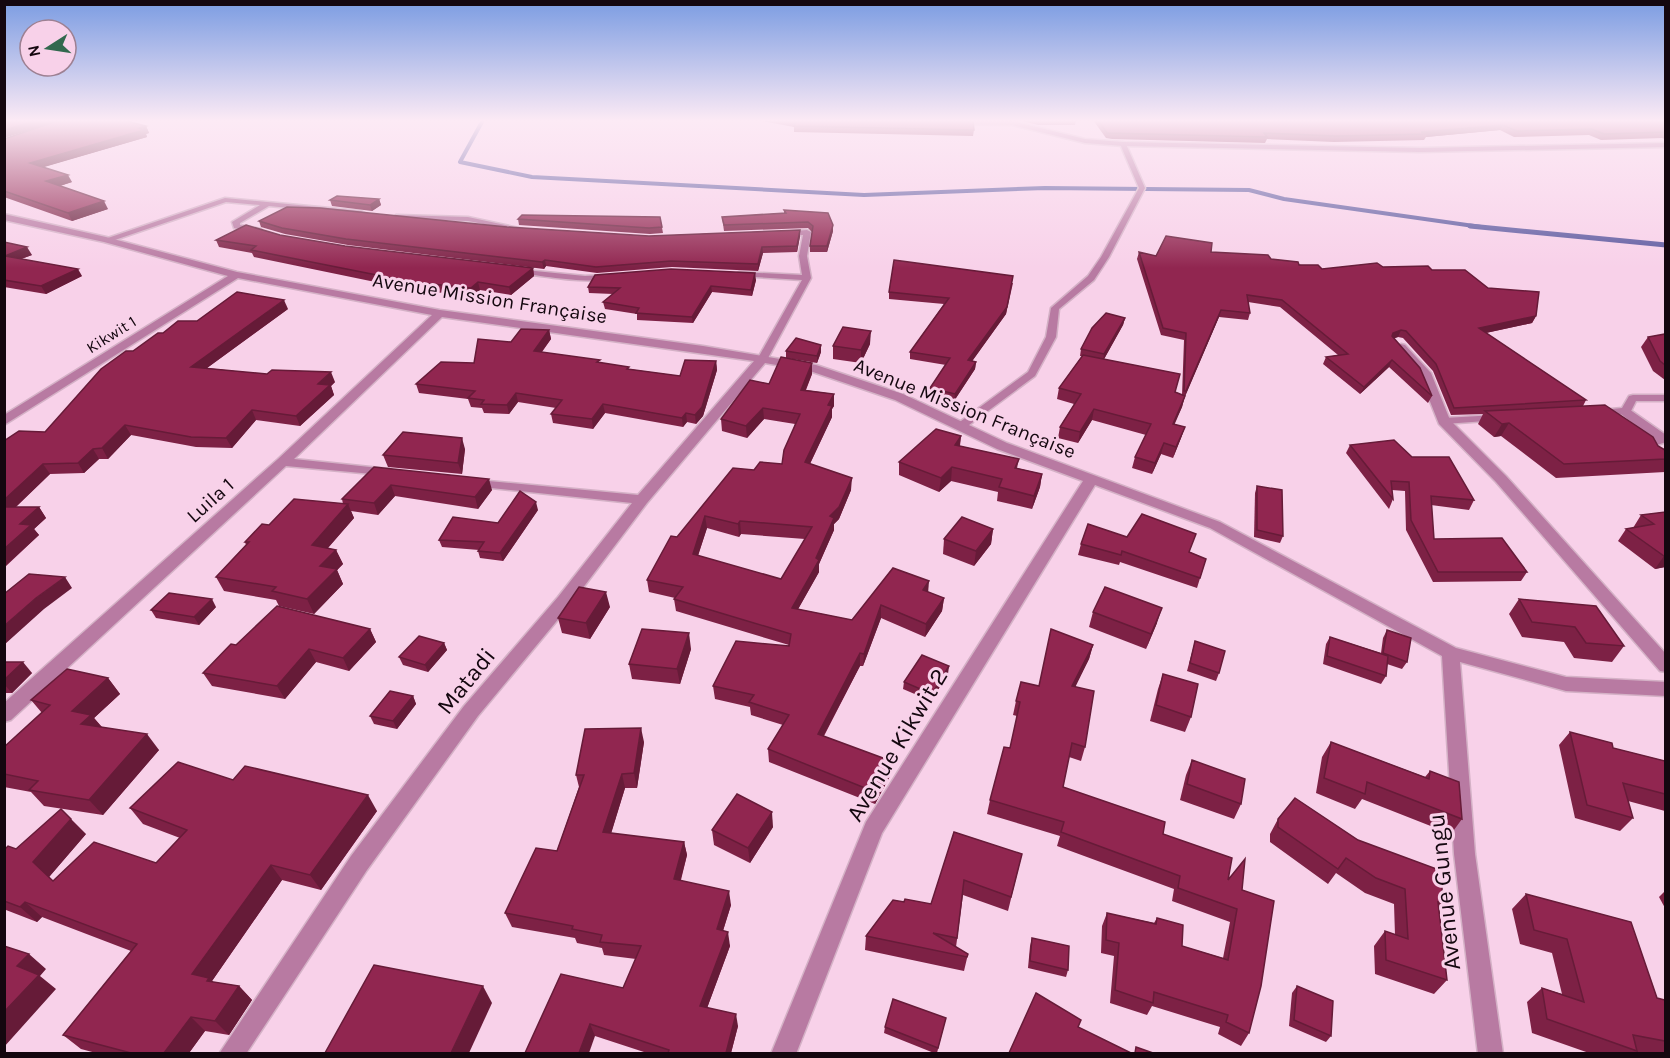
<svg xmlns="http://www.w3.org/2000/svg" width="1670" height="1058" viewBox="0 0 1670 1058" font-family="Karla,sans-serif">
<rect width="100%" height="100%" fill="#f8d1e9"/>
<g fill="none" stroke-linecap="round" stroke-linejoin="round">
<path stroke="#59569d" stroke-width="4" d="M483 120 460 162 532 177 864 195 1045 188 1249 190 1284 199 1481 227"/>
<path stroke="#59569d" stroke-width="5" d="M1470 226 1666 245"/>
<defs>
<g id="lane">
<path d="M1123 142 1126 144 1145 188 1109 257 1094 280 1059 309 1056 337 1035 376 965 428H957L956 426 957 424 1028 372 1046 337 1051 308 1088 276 1101 257 1139 188 1120 144Z"/>
<path d="M225 198 361 211 365 213 361 215 269 206 240 223V225L261 229 262 231 258 233 234 228 232 222 260 205 226 202 109 242 102 240Z"/>
<path d="M396 215 468 217 528 230 524 232 468 221 399 219 395 217Z"/>
<path d="M807 230 811 232 807 256 811 278 768 358 766 360H760L758 358 802 280 739 276 735 274 739 272 802 275 799 256 803 235 784 236 780 234 784 232Z"/>
<path d="M515 269 585 276 608 275 612 277C598 286 537 275 518 273L514 271Z"/>
<path d="M1633 395H1666V401H1636L1630 413 1626 414 1601 416 1596 413 1601 410 1622 408 1629 396Z"/>
<path d="M1496 415 1500 416 1501 418 1500 420 1444 424 1439 421 1444 418Z"/>
</g>
<g id="street">
<path d="M954 120 1012 121 1085 139 1123 142 1421 148 1666 143V147L1421 152 1123 146 1085 143 1012 125 951 124Z"/>
<path d="M4 214 106 237 237 272 440 310 703 346 816 365 903 394 1007 443 1220 522 1456 648 1566 677 1666 682V696L1566 691 1460 662 1475 854 1503 1054H1478L1454 854 1442 656 1210 528 1095 485 882 833 796 1054H771L866 822 1083 481 997 449 895 400 810 371 765 363 647 503 570 605 478 716 367 870 246 1054H219L351 856 464 706 558 597 632 503 472 486 465 482 467 479 638 495 754 361 442 317 294 459 389 469 396 473 394 476 286 466 11 720 4 722V703L278 459 432 315 238 278 4 425V415L228 276 104 242 4 220Z"/>
<path d="M1401 344 1405 345 1431 373 1450 420 1506 476 1666 654V672L1660 671 1496 482 1439 424 1419 374 1395 347Z"/>
<path d="M1626 407 1666 435V442L1657 445 1661 453 1666 455V465L1650 458 1643 443 1652 438 1621 414 1620 411Z"/>
</g>
</defs>
<use href="#lane" stroke="#d4b1c6" stroke-width="3"/>
<use href="#street" stroke="#d4b1c6" stroke-width="3"/>
<use href="#lane" fill="#b87aa2" fill-rule="evenodd"/>
<use href="#street" fill="#b87aa2" fill-rule="evenodd"/>
</g>
<g fill="#7d2145" fill-rule="evenodd">
<path d="M4 120 146 126 149 133 146 134 147 137 43 167 72 182 60 186 108 209 72 221 4 197V139L31 130Z"/>
<path d="M757 120H913L974 130 973 136 794 132V127Z"/>
<path d="M1021 120H1076L1075 125H1038L1022 121Z"/>
<path d="M1093 120H1665V139L1662 138 1601 140 1589 135 1514 137 1500 130 1426 137 1424 140 1334 142 1267 139 1265 143 1112 139 1106 138Z"/>
<path d="M379 199 381 205 372 211 332 206 330 200Z"/>
<path d="M784 210 833 231 827 252H810V246L812 232 808 228 724 231 722 217 784 213Z"/>
<path d="M660 217 663 233 650 234 519 225 518 219Z"/>
<path d="M259 221 507 227 649 236 800 230V236L797 252 763 253 758 271 672 267 597 273 546 266 544 269 348 245 285 234 261 227Z"/>
<path d="M280 235 345 246 533 268 534 276 511 295 480 290 473 296 414 290 254 257 252 253 219 247 216 240Z"/>
<path d="M4 242 32 255 21 259 82 276 46 294 4 287Z"/>
<path d="M1139 252 1156 256 1211 252 1271 259 1322 269 1383 267 1432 270 1488 288 1536 316 1532 323 1486 333 1586 400 1583 406 1665 450V472L1556 478 1501 436 1494 437 1478 424 1483 414 1451 415 1433 371 1403 338 1398 337 1394 338 1432 396 1428 403 1389 367 1360 394 1323 364 1326 357 1338 355 1280 307 1248 302 1250 313 1248 320 1219 317 1185 396 1182 407 1174 424 1185 427 1181 438 1173 458 1161 454 1152 474 1132 468 1135 457 1146 435 1092 420 1078 443 1058 438 1060 427 1074 404 1057 399 1059 388 1082 356H1080L1081 349 1125 318 1123 325 1104 359 1182 395 1184 340 1161 335 1137 259Z"/>
<path d="M756 280 752 296 712 292 693 323 637 320V314L605 309 603 302 613 294 589 293 588 287Z"/>
<path d="M1013 283 1006 314 972 361 976 362 975 369 954 401 930 395V388L946 365 910 359V352L944 304 889 299V292Z"/>
<path d="M288 309 207 368 335 382 331 386 334 395 300 426 256 420 232 448 196 447 131 435 108 459H99L84 473 50 474 16 507H39L46 518 34 529 39 535 4 568V441L45 432 133 351 163 333 197 321Z"/>
<path d="M549 330 551 339 542 352 600 363 629 369 680 376 716 361 717 370 703 416 696 424 687 422 683 427 605 413 593 429 553 423 551 414 556 408 518 402 509 414 484 413 482 408 471 407 468 399 419 393 416 384 474 363 511 342Z"/>
<path d="M1665 334V380L1653 371 1641 347 1648 337Z"/>
<path d="M870 344 861 363 833 359V346Z"/>
<path d="M786 351 821 352 817 363 786 358Z"/>
<path d="M812 374 806 390 834 394V406L832 409V417L810 464 851 490 839 519 834 524V530L819 564V572L798 609 852 620 893 568 928 592 944 598 942 611 925 637 881 618 863 666H860L824 736 891 774 875 804 769 762 768 749 783 725 751 715 750 707 715 699 713 686 789 645 676 611 674 599 675 598 649 592 647 580 677 537 754 470 782 464 795 424 764 419 747 438 722 431 721 419 769 384ZM707 528 739 537 741 534 805 539 781 579 698 556Z"/>
<path d="M961 436 960 446 1019 459 1017 468 1042 474 1040 487 1032 509 997 501 998 492 951 481 939 492 899 475V462Z"/>
<path d="M1350 445 1412 457 1474 500 1469 510 1431 505 1434 539 1527 572 1521 581 1433 582 1406 530 1405 491 1392 490 1393 499 1389 509 1346 453Z"/>
<path d="M465 449 462 474 388 467 383 455Z"/>
<path d="M374 467 492 490 478 509 395 496 378 515 351 511 354 518 328 548 336 550 343 564 337 570 343 584 314 614 279 606 276 600 224 591 216 577 246 545 245 542 269 525 343 504 342 499Z"/>
<path d="M1257 486 1283 536 1280 543 1254 537 1255 493Z"/>
<path d="M538 510 503 561 480 558 478 551 479 550 442 547 439 540 498 523Z"/>
<path d="M1665 512V567L1655 569 1618 541 1626 529 1633 528 1641 515Z"/>
<path d="M993 529 991 544 974 566 943 554 944 539Z"/>
<path d="M1127 537 1190 552 1206 559 1197 588 1120 562 1119 565 1078 555 1081 544Z"/>
<path d="M1519 599 1624 646 1612 662 1574 658 1564 642 1522 637 1509 614Z"/>
<path d="M216 607 199 625 156 618 151 610Z"/>
<path d="M610 607 590 639 562 633 558 618Z"/>
<path d="M1093 612 1157 623 1146 649 1089 627Z"/>
<path d="M370 629 376 642 349 671 316 662 285 699 212 686 203 673 236 645Z"/>
<path d="M1387 630 1407 662 1402 669 1387 664 1386 676 1381 684 1323 664 1326 644 1330 637 1381 653 1383 638Z"/>
<path d="M1195 641 1219 673 1216 681 1187 671Z"/>
<path d="M444 643 447 650 428 672 403 665 399 657Z"/>
<path d="M1093 645 1089 659 1075 686 1085 747 1081 761 1069 757 1063 787 1163 834 1242 890 1249 1033 1241 1046 1218 1034 1220 1027 1152 1006 1147 1015 1110 1003 1114 956 1101 953 1102 926 1107 913 1154 923 1157 918 1182 946 1223 958 1230 922 1172 901 1174 889 1057 846 1060 836 987 814 990 800 1010 748 1017 716 1013 715 1016 701 1039 686Z"/>
<path d="M691 649 680 684 632 679 629 664Z"/>
<path d="M4 662 32 673 12 693H4Z"/>
<path d="M948 674 931 701 903 689 904 682Z"/>
<path d="M1163 674 1191 717 1185 732 1150 721 1158 689Z"/>
<path d="M108 678 120 694 94 718 102 727 159 750 103 815 44 806 31 792 4 787V747L42 713 31 700Z"/>
<path d="M413 696 416 704 397 729 374 724 370 716Z"/>
<path d="M1570 732 1613 748 1665 761V811L1628 801 1633 818 1620 831 1575 818 1559 745Z"/>
<path d="M644 742 637 788H625L611 833 684 842 687 855 681 880 731 905 723 931 730 946 707 1008 738 1026 731 1053H647L595 1036 525 1053 623 988 636 959 604 955 602 948 577 943 575 938 512 927 505 913 557 851 579 787 576 775Z"/>
<path d="M1331 742 1425 777 1430 771 1462 819 1451 834 1362 799 1355 809 1316 793 1322 757Z"/>
<path d="M1192 760 1241 804 1234 819 1180 800 1186 775Z"/>
<path d="M233 780 377 811 321 890 282 880 212 981 213 982 239 986 252 1000 229 1035 205 1031 189 1053H96L81 1049 63 1035 131 951 42 917 37 922 6 910 4 911V850L16 849 86 834 49 877 53 881 156 863 180 838 143 824 130 808Z"/>
<path d="M1278 819 1442 904 1439 908 1447 980 1434 994 1375 974 1374 946 1385 931 1395 935 1394 904 1365 893 1336 873 1328 884 1270 842V834Z"/>
<path d="M773 827 750 863 714 845 712 830Z"/>
<path d="M954 832 1022 854 1008 911 963 895 956 947 968 954 964 971 865 950 866 936 904 902 931 904Z"/>
<path d="M1665 891V908L1659 897Z"/>
<path d="M1526 894 1657 998 1665 1000V1053H1641L1635 1052 1633 1053H1589L1532 1033 1527 1002 1542 988 1562 994 1552 953 1520 944 1512 909Z"/>
<path d="M1032 938 1068 970 1066 977 1028 968 1030 946Z"/>
<path d="M1297 986 1331 1036 1326 1042 1289 1026 1292 993Z"/>
<path d="M946 1018 937 1053H934L884 1033 885 1027Z"/>
</g>
<g fill="#661b38">
<path d="M39 120H64L4 138V130Z"/>
<path d="M1503 125 1500 130 1426 137 1427 134 1421 132Z"/>
<path d="M146 126 149 133 146 134 147 137 34 170 30 163Z"/>
<path d="M68 175 72 182 50 189 46 181Z"/>
<path d="M379 199 381 205 372 211 370 205Z"/>
<path d="M104 201 108 209 72 221 68 213Z"/>
<path d="M833 225V231L827 252V246Z"/>
<path d="M800 230V236L797 252V246Z"/>
<path d="M27 247 32 255 10 263 5 256Z"/>
<path d="M762 247 763 253 758 271V264Z"/>
<path d="M545 260 546 266 544 269 542 262Z"/>
<path d="M533 268 534 276 511 295 509 287Z"/>
<path d="M78 269 82 276 46 294 41 286Z"/>
<path d="M755 273 756 280 752 296 751 290Z"/>
<path d="M1013 276 1006 314 968 367V360Z"/>
<path d="M478 282 480 290 473 296 471 288Z"/>
<path d="M711 286 712 292 693 323 692 317Z"/>
<path d="M284 300 288 309 196 376 191 367Z"/>
<path d="M1221 310 1219 317 1184 399 1186 391Z"/>
<path d="M1536 316 1532 323 1476 335 1479 328Z"/>
<path d="M1125 318 1123 325 1103 361 1104 354Z"/>
<path d="M549 330 551 339 536 359 534 351Z"/>
<path d="M1401 330 1398 337 1390 340 1393 333Z"/>
<path d="M871 331 870 344 861 363V350Z"/>
<path d="M821 345V352L817 363V356Z"/>
<path d="M1392 360 1389 367 1360 394 1364 387Z"/>
<path d="M716 361 717 370 703 416 696 424 695 415Z"/>
<path d="M976 362 975 369 954 401 955 394Z"/>
<path d="M812 363V374L801 401V390Z"/>
<path d="M331 372 335 382 331 386 334 395 300 426 296 416 318 384Z"/>
<path d="M516 393 518 402 509 414 507 405Z"/>
<path d="M834 394V406L832 409V417L805 474V462L828 405Z"/>
<path d="M1185 396 1182 407 1170 435 1173 424Z"/>
<path d="M603 404 605 413 593 429 592 419Z"/>
<path d="M763 408 764 419 747 438 746 426Z"/>
<path d="M1094 409 1092 420 1078 443 1080 432Z"/>
<path d="M252 410 256 420 232 448 226 438Z"/>
<path d="M686 413 687 422 683 427 682 418Z"/>
<path d="M1509 423 1501 436 1494 437 1502 424Z"/>
<path d="M125 425 131 435 108 459 102 448Z"/>
<path d="M1185 427 1181 438 1173 458 1176 447Z"/>
<path d="M961 436 959 450 955 445Z"/>
<path d="M462 438 465 449 462 474 458 463Z"/>
<path d="M1164 443 1161 454 1152 474 1155 463Z"/>
<path d="M93 449 99 459 84 473 78 463Z"/>
<path d="M43 464 50 474 5 517 4 516V500Z"/>
<path d="M952 467 951 481 939 492 941 478Z"/>
<path d="M1042 474 1040 487 1032 509 1034 496Z"/>
<path d="M852 478 851 490 839 519 834 524V530L819 564V572L792 620V608L816 558 830 516Z"/>
<path d="M489 479 492 490 478 509 475 497Z"/>
<path d="M391 485 395 496 378 515 374 503Z"/>
<path d="M536 502 538 510 503 561 500 553Z"/>
<path d="M348 504 354 518 318 559 312 545Z"/>
<path d="M39 507 46 518 34 529 39 535 4 567V549L20 524Z"/>
<path d="M705 516 707 528 694 567 693 554Z"/>
<path d="M740 521 741 534 739 537 738 524Z"/>
<path d="M993 529 991 544 974 566 976 551Z"/>
<path d="M336 550 343 564 337 570 343 584 314 614 307 599 320 566Z"/>
<path d="M1664 556H1665V567L1655 569Z"/>
<path d="M65 577 72 588 44 609 4 645V626L36 598Z"/>
<path d="M929 581 928 594 923 590Z"/>
<path d="M606 592 610 607 590 639 586 623Z"/>
<path d="M944 598 942 611 925 637 926 624Z"/>
<path d="M212 599 216 607 199 625 194 617Z"/>
<path d="M881 605V618L863 666 864 654Z"/>
<path d="M1162 608 1157 623 1146 649 1151 634Z"/>
<path d="M370 629 376 642 349 671 343 658Z"/>
<path d="M689 633 691 649 680 684 677 669Z"/>
<path d="M444 643 447 650 428 672 425 665Z"/>
<path d="M1093 645 1089 659 1069 700 1072 686Z"/>
<path d="M309 649 316 662 285 699 277 686Z"/>
<path d="M860 653V666L818 746V734Z"/>
<path d="M23 662 32 673 12 693 4 684V680Z"/>
<path d="M949 666 948 674 931 701 932 694Z"/>
<path d="M108 678 120 694 94 718 104 730 94 740 72 711Z"/>
<path d="M413 696 416 704 397 729 393 721Z"/>
<path d="M641 728 644 742 637 788 634 773Z"/>
<path d="M147 734 159 750 103 815 89 800Z"/>
<path d="M891 761V774L875 804V792Z"/>
<path d="M622 774 625 788 607 847 603 832Z"/>
<path d="M368 795 377 811 321 890 310 875Z"/>
<path d="M772 812 773 827 750 863 748 848Z"/>
<path d="M71 819 86 834 49 877 33 862Z"/>
<path d="M684 842 687 855 677 893 674 879Z"/>
<path d="M271 865 282 880 212 981 223 993 192 974Z"/>
<path d="M729 891 731 905 719 943 717 929Z"/>
<path d="M25 902 42 917 37 922 20 907Z"/>
<path d="M728 932 730 946 703 1019 700 1006Z"/>
<path d="M29 954 46 969 40 976 56 989 4 1047V1012L17 966Z"/>
<path d="M239 986 252 1000 229 1035 215 1021Z"/>
<path d="M483 986 492 1003 469 1053H451Z"/>
<path d="M736 1014 738 1026 731 1053H726Z"/>
<path d="M191 1017 205 1031 189 1053H164Z"/>
<path d="M590 1024 595 1036 589 1053H579Z"/>
</g>
<g fill="#912650" stroke="#661b38" stroke-width="1.5" fill-rule="evenodd">
<path d="M4 120H39L4 130Z"/>
<path d="M60 120H123L146 126 139 128 144 130 30 163 68 175 46 181 104 201 68 213 4 191V139Z"/>
<path d="M784 120H913L973 121 974 130 794 126 796 122Z"/>
<path d="M1098 120H1665V132L1604 134 1592 129 1517 131 1503 125 1421 132 1427 134 1336 136 1264 133 1267 137 1107 133Z"/>
<path d="M337 196 379 199 370 205 330 200Z"/>
<path d="M287 207 320 208 507 227 649 236 800 230 797 246 762 247 758 264 671 261 596 267 545 260 542 262 346 239 282 228 259 221Z"/>
<path d="M784 210 828 213 833 225 827 246H810L813 226 808 222 724 225 722 217 786 213Z"/>
<path d="M522 215 660 217 662 227 649 228 518 219Z"/>
<path d="M246 225 280 235 345 246 533 268 509 287 478 282 471 288 412 282 251 250 256 246 216 240Z"/>
<path d="M1166 236 1212 243 1211 252 1268 255 1271 259 1298 262 1299 265H1318L1322 269 1377 263 1383 267 1428 266 1432 270H1465L1488 288 1539 292 1536 316 1479 328 1586 400 1454 408 1436 364 1406 331 1401 330 1393 333 1392 336 1420 368 1432 396 1392 360 1364 387 1326 357 1348 354 1282 300 1247 295 1250 313 1221 310 1186 391H1184L1186 333 1163 328 1139 252 1156 256Z"/>
<path d="M4 242 27 247 5 256 78 269 41 286 4 280Z"/>
<path d="M894 260 1013 276 1007 307 968 360 976 362 955 394 930 388 950 358 910 352 949 298 889 292Z"/>
<path d="M671 269 755 273 751 290 711 286 692 317 636 313 639 308 603 302 620 288 588 287 595 275Z"/>
<path d="M237 292 284 300 191 367 267 374 272 370 331 372 318 384 330 385 296 416 252 410 226 438 191 437 125 425 102 448 93 449 78 463 43 464 4 500V441L19 431 45 432 101 369 126 351H133L158 333H163L178 321H197Z"/>
<path d="M1106 313 1125 318 1104 354 1081 349 1092 328Z"/>
<path d="M843 327 871 331 861 350 833 346Z"/>
<path d="M521 329 549 330 534 351 600 360 597 362 629 367 627 369 680 376 685 360 716 361 702 407 695 415 686 413 682 418 603 404 592 419 551 414 562 400 516 393 507 405 481 404 484 400 468 398 475 391 416 384 441 362 474 363 478 339 511 342Z"/>
<path d="M1665 334V365L1660 361 1648 337Z"/>
<path d="M796 338 821 345 817 356 786 351Z"/>
<path d="M1083 355 1180 374 1175 392 1185 396 1173 424 1185 427 1176 447 1164 443 1155 463 1135 457 1151 424 1094 409 1080 432 1060 427 1081 394 1059 388Z"/>
<path d="M781 357 812 363 801 390 834 394 828 405 832 406 805 462 852 478 839 507 830 516 834 518 816 558 819 560 792 608 852 620 893 568 929 581 923 590 944 598 926 624 881 605 864 654 860 653 818 734 891 761 875 792 768 749 789 715 749 702 754 695 713 686 736 641 789 646 791 634 674 599 683 587 647 580 671 536 677 537 733 468 754 470 760 462 782 464 784 450 800 414 763 408 746 426 721 419 750 380 769 384ZM705 516 738 524 740 521 812 527 781 579 693 554Z"/>
<path d="M1605 405 1653 437 1658 446 1665 450V459L1564 464 1509 423 1502 424 1485 411Z"/>
<path d="M936 429 961 436 955 445 1019 459 1015 468 1042 474 1034 496 999 487 1002 479 952 467 941 478 899 462Z"/>
<path d="M403 432 462 438 458 463 383 455Z"/>
<path d="M1394 440 1412 457H1449L1474 500 1431 496 1434 539 1502 538 1527 572H1438L1411 520 1409 482 1391 481 1393 499 1350 445Z"/>
<path d="M374 467 489 479 475 497 391 485 374 503 342 499Z"/>
<path d="M1257 486 1282 490 1283 536 1257 530Z"/>
<path d="M520 491 536 502 500 553 478 551 484 542 439 540 453 517 498 523Z"/>
<path d="M294 499 348 504 312 545 336 550 320 566 337 569 307 599 272 591 276 587 216 577 249 542H245L262 524 269 525Z"/>
<path d="M4 507H39L20 524 31 525 4 549Z"/>
<path d="M1665 512V556H1664L1626 529 1654 524 1641 515Z"/>
<path d="M1142 514 1196 534 1189 552 1206 559 1200 578 1122 551 1121 555 1081 544 1088 524 1127 537Z"/>
<path d="M962 517 993 529 976 551 944 539Z"/>
<path d="M29 574 65 577 36 598 4 626V594Z"/>
<path d="M579 587 606 592 586 623 558 618Z"/>
<path d="M1105 587 1162 608 1151 634 1093 612Z"/>
<path d="M169 593 212 599 194 617 151 610Z"/>
<path d="M1519 599 1596 606 1624 646 1586 643 1575 627 1532 622Z"/>
<path d="M277 606 370 629 343 658 309 649 277 686 203 673 231 644 236 645Z"/>
<path d="M642 629 689 633 677 669 629 664Z"/>
<path d="M1051 629 1093 645 1072 686 1094 691 1085 747 1072 743 1063 787 1165 822 1163 834 1232 858 1228 880 1245 859 1242 890 1274 901 1261 986 1249 1033 1226 1022 1228 1015 1154 992 1153 1003 1115 990 1119 943 1106 940 1107 913 1156 924 1157 918 1183 925 1182 946 1228 960 1237 909 1178 888 1180 876 1061 832 1064 822 990 800 1004 747 1010 748 1020 702 1016 701 1021 682 1039 686Z"/>
<path d="M1387 630 1411 638 1407 662 1383 653Z"/>
<path d="M419 636 444 643 425 665 399 657Z"/>
<path d="M1330 637 1388 656 1386 676 1327 656Z"/>
<path d="M1195 641 1225 651 1219 673 1190 663Z"/>
<path d="M922 655 949 666 932 694 904 682Z"/>
<path d="M4 662H23L4 680Z"/>
<path d="M67 669 108 678 72 711 91 715 81 724 147 734 89 800 29 790 38 781 4 774V747L50 705 31 700Z"/>
<path d="M1163 674 1198 684 1191 717 1156 705Z"/>
<path d="M390 691 413 696 393 721 370 716Z"/>
<path d="M641 728 634 773 622 774 603 832 684 842 674 879 729 891 717 929 728 932 700 1006 736 1014 726 1053H668L669 1050 590 1024 579 1053H525L561 974 623 988 641 946 600 942 602 935 572 929 573 926 505 913 536 848 557 851 584 775H576L585 729Z"/>
<path d="M1570 732 1612 743 1613 748 1665 761V794L1623 783 1633 818 1587 805Z"/>
<path d="M1331 742 1429 779 1430 771 1459 782 1462 819 1367 782 1365 794 1324 778Z"/>
<path d="M1192 760 1245 779 1241 804 1187 784Z"/>
<path d="M178 762 233 780 245 766 368 795 310 875 271 865 192 974 209 978 207 981 239 986 215 1021 191 1017 164 1053H131L63 1035 137 944 25 902 20 907 4 901V850L8 846 16 849 61 809 71 819 33 862 53 881 94 842 156 863 187 830 130 808Z"/>
<path d="M737 794 772 812 748 848 712 830Z"/>
<path d="M1295 798 1358 840 1442 871V904L1438 902 1447 980 1386 960 1385 931 1408 939 1405 889 1376 878 1346 858 1338 869 1278 827V819Z"/>
<path d="M954 832 1022 854 1011 897 964 880 957 938 933 933 968 954 967 957 866 936 893 900 904 902 905 899 931 904Z"/>
<path d="M1526 894 1631 922 1657 998 1665 1000V1041L1633 1035 1637 1051 1547 1019 1542 988 1584 1002 1567 939 1534 930Z"/>
<path d="M1032 938 1069 946 1068 970 1030 961Z"/>
<path d="M4 946 29 954 17 966 39 975 4 1012Z"/>
<path d="M374 965 483 986 451 1053H325Z"/>
<path d="M1297 986 1333 1001 1331 1036 1294 1020Z"/>
<path d="M1036 993 1081 1020 1078 1027 1131 1053H1009Z"/>
<path d="M893 999 946 1018 938 1048 885 1027Z"/>
<path d="M1136 1047 1153 1053H1135Z"/>
</g>
<linearGradient id="sky" x2="0" y2="1"><stop stop-color="#7b9ce2"/><stop offset="0.45" stop-color="#fceaf5"/><stop offset="1" stop-color="#fceaf5" stop-opacity="0"/></linearGradient>
<rect width="1670" height="268" fill="url(#sky)"/>
<g text-anchor="middle" stroke-width="6" stroke-linejoin="round" paint-order="stroke">
<g font-size="16" fill="#14070f" stroke="#f8d1e9">
<text transform="translate(111 334) rotate(-32)" y="6">Kikwit 1</text>
</g>
<g font-size="20" fill="#14070f" stroke="#f8d1e9">
<text transform="translate(490 298) rotate(9)" y="7">Avenue Mission Française</text>
<text transform="translate(965 408) rotate(22)" y="7">Avenue Mission Française</text>
<text transform="translate(210 500) rotate(-42)" y="7">Luila 1</text>
</g>
<g font-size="24" fill="#14070f" stroke="#f8d1e9">
<text transform="translate(466 681) rotate(-51)" y="8">Matadi</text>
<text transform="translate(897 745) rotate(-59)" y="8">Avenue Kikwit 2</text>
<text transform="translate(1444 892) rotate(-96)" y="8">Avenue Gungu</text>
</g>
</g>
<rect width="1670" height="1058" fill="none" stroke="#14070f" stroke-width="12"/>
<g transform="translate(48 48) rotate(258)"><circle r="28" fill="#f8d1e9" stroke="#9d8092" stroke-width="1.5"/>
<path d="M0-4.5L10 22L0 15L-10 22Z" fill="#32684e"/>
<text y="-9" font-size="16" font-weight="bold" text-anchor="middle" fill="#14070f">N</text>
</g>
</svg>
